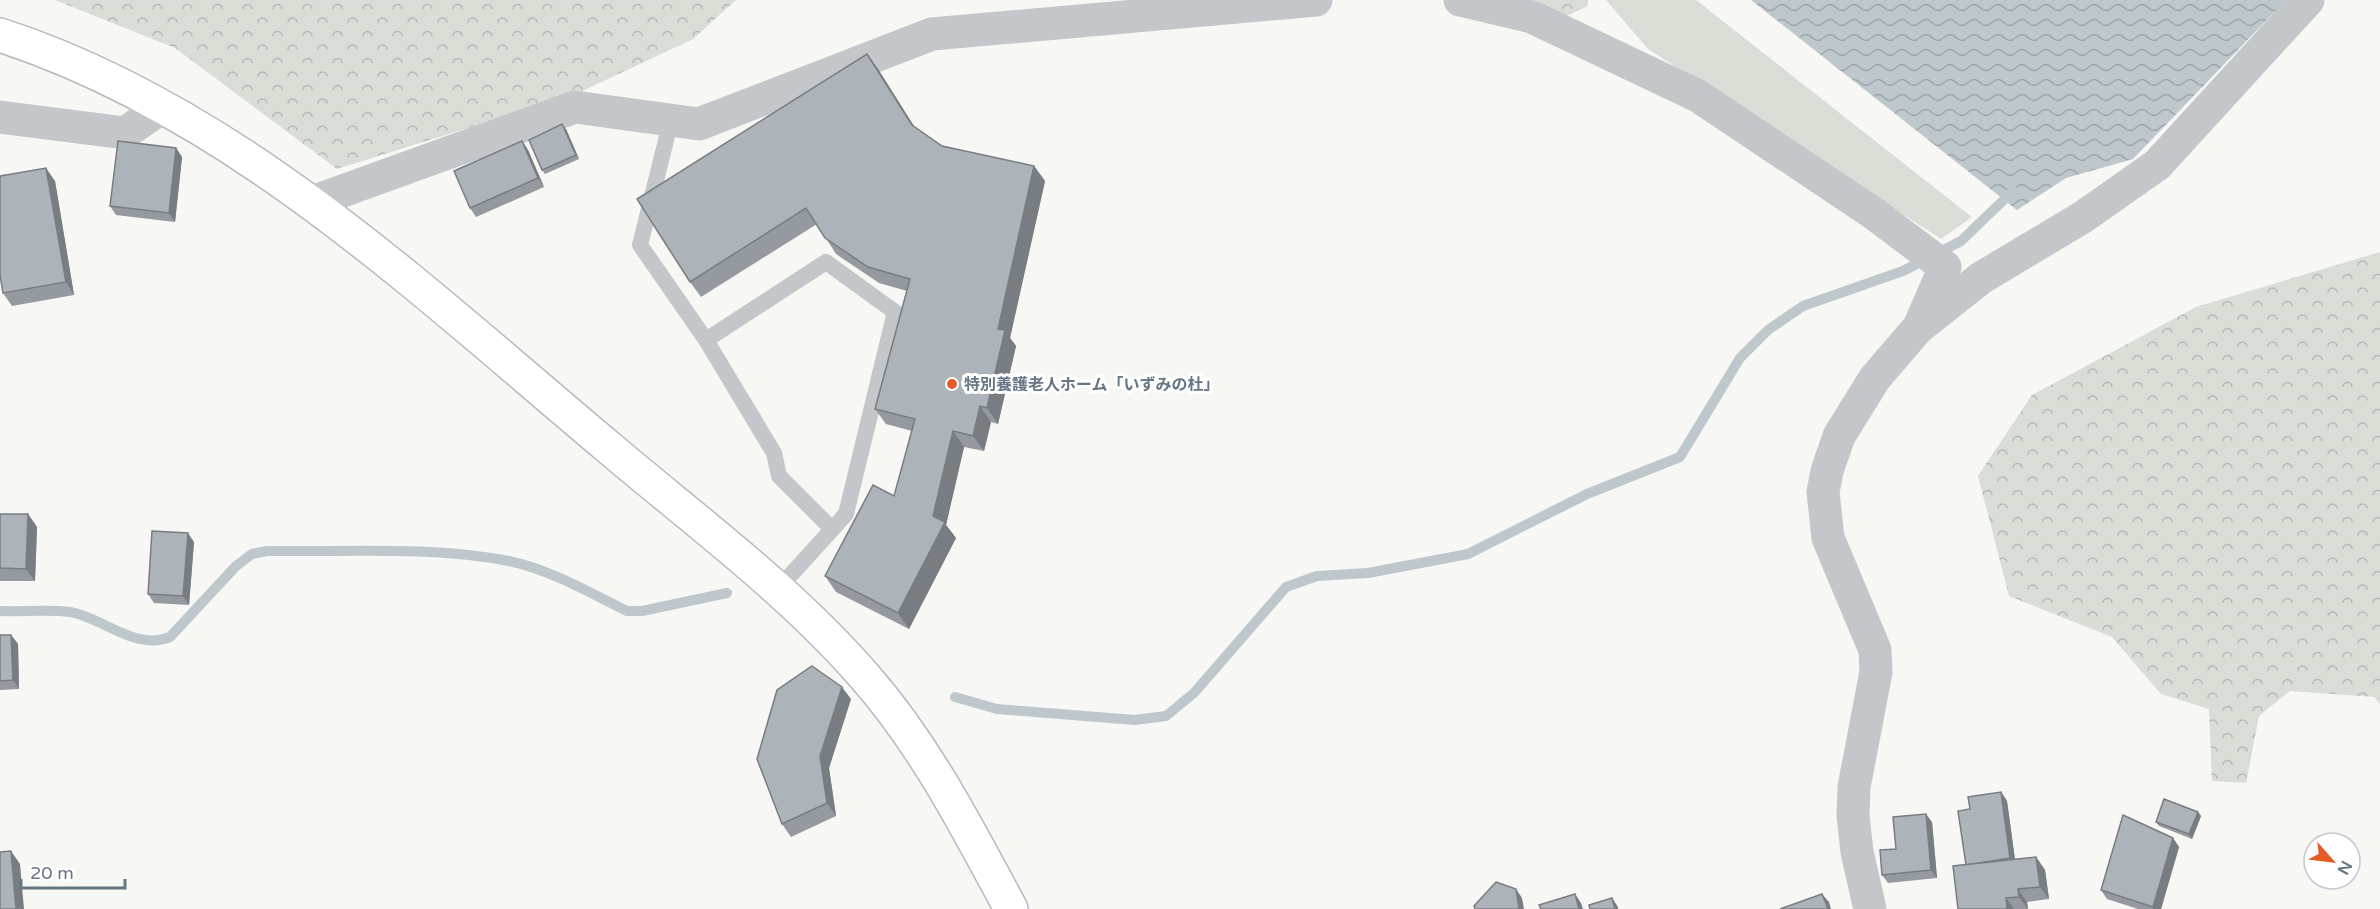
<svg xmlns="http://www.w3.org/2000/svg" width="2380" height="909" viewBox="0 0 2380 909" font-family="'Varela Round','Noto Sans JP',sans-serif">
<defs>
<pattern id="forest-crowns" width="20" height="18" patternUnits="userSpaceOnUse" patternTransform="scale(1.5)"><rect width="20" height="18" fill="#d8ded5"/><path d="M2 6a3 3 0 1 1 6 0M12 15a3 3 0 1 1 6 0" fill="none" stroke="#b3b9b2"/></pattern>
<pattern id="water-waves" width="16" height="10" patternUnits="userSpaceOnUse" patternTransform="scale(1.5)"><rect width="16" height="10" fill="#bdc7cc"/><path d="M0 5q4-4 8 0t8 0" fill="none" stroke="#9da6ab"/></pattern>
</defs>
<rect width="100%" height="100%" fill="#f7f7f4"/>
<path fill="#d8ded5" d="M1606 0H1696L1972 217 1941 239 1648 49Z"/>
<g fill="url(#forest-crowns)">
<path d="M55 0H736L693 39 576 94 337 169 175 48Z"/>
<path d="M1518 0H1588V6L1564 17Z"/>
<path d="M2380 252V704L2374 697 2290 691 2259 716 2246 783 2212 781 2209 709 2161 694 2112 637 2009 596 1978 476 2032 395 2196 307Z"/>
</g>
<path fill="url(#water-waves)" d="M1751 0H2286L2133 159 2066 178 2017 210Z"/>
<g fill="none" stroke-linecap="round" stroke-linejoin="round">
<g stroke="#bdc7cc" stroke-width="10">
<path d="M0 611C22 612 48 609 70 612 104 618 135 651 170 637L236 566 252 554 267 551C347 552 431 546 509 561 551 570 590 593 627 611H642L727 593"/>
<path d="M955 697 997 709 1135 720 1166 716 1194 693 1286 587 1317 576 1368 573 1468 554 1587 494 1680 457 1740 358 1768 330 1803 306 1903 271 1961 241 2013 191"/>
</g>
<defs>
<path id="secondary" d="M0 35C234 111 422 291 607 446 694 520 791 591 866 678 926 747 968 829 1011 909"/>
</defs>
<use href="#secondary" stroke="#b5babf" stroke-width="36"/>
<g stroke="#c3c7ca" stroke-width="16">
<path d="M671 120 640 245 706 340"/>
<path d="M777 590 846 514 895 312 826 262 706 340 774 453 779 476 832 529"/>
</g>
<g stroke="#c3c7ca" stroke-width="33">
<path d="M1460 0 1532 17 1698 96 1873 213 1945 267 1921 322"/>
<path d="M0 117 125 133 161 108"/>
<path d="M312 202 575 107 699 124 932 34 1316 0"/>
<path d="M1870 909 1857 852 1853 815 1854 787 1876 672 1875 650 1828 538 1823 492 1827 471 1839 436 1875 378 1918 328 1981 278 2083 217 2157 165 2308 0"/>
</g>
<use href="#secondary" stroke="#fff" stroke-width="33"/>
</g>
<g fill="#949a9f">
<path d="M878 69 914 126 942 146 1034 166 1045 181 1010 338 1016 346 998 424 991 422 984 451 964 447 946 525 956 538 909 629 836 592 825 576 894 496 912 431 886 424 875 409 907 291 879 283 836 254 817 224 701 297 690 282Z"/>
<path d="M566 129 579 159 545 174 542 170Z"/>
<path d="M522 141 528 150 544 187 476 217 470 208Z"/>
<path d="M176 148 182 157 175 222 116 215 110 206Z"/>
<path d="M55 181 74 295 12 306 3 293Z"/>
<path d="M0 514H28L37 527 35 581H0Z"/>
<path d="M194 542 189 605 154 603 148 594Z"/>
<path d="M0 635H11L18 644 19 689 0 690Z"/>
<path d="M851 699 829 768 836 816 791 837 782 824Z"/>
<path d="M2001 792 2007 801 2015 860 2036 857 2045 870 2049 899 2027 902 2028 909H1958L1966 865Z"/>
<path d="M2198 812 2201 816 2192 839 2159 826 2156 822Z"/>
<path d="M1932 822 1937 878 1888 883 1882 875 1896 849Z"/>
<path d="M2173 838 2179 847 2161 909H2138L2107 899 2101 890Z"/>
</g>
<g fill="#787d82">
<path d="M867 54 878 69 923 141 912 125Z"/>
<path d="M562 124 566 129 579 159 576 155Z"/>
<path d="M522 141 528 150 544 187 538 178Z"/>
<path d="M176 148 182 157 175 222 169 213Z"/>
<path d="M1034 166 1045 181 1010 338 1016 346 998 424 987 408 998 329Z"/>
<path d="M46 168 55 181 74 295 66 282Z"/>
<path d="M980 406 991 422 984 451 973 436Z"/>
<path d="M953 431 964 447 946 525 956 538 909 629 898 613Z"/>
<path d="M28 514 37 527 35 581 26 569Z"/>
<path d="M188 533 194 542 189 605 183 596Z"/>
<path d="M11 635 18 644 19 689 13 680Z"/>
<path d="M842 687 851 699 829 768 836 816 827 803 820 756Z"/>
<path d="M2001 792 2007 801 2016 867 2010 858Z"/>
<path d="M2198 812 2201 816 2192 839 2189 834Z"/>
<path d="M1926 814 1932 822 1937 878 1931 870Z"/>
<path d="M2173 838 2179 847 2161 909H2154L2153 907Z"/>
<path d="M11 851 20 864 24 909H16Z"/>
<path d="M2036 857 2045 870 2049 899 2040 887Z"/>
<path d="M1516 889 1522 898 1524 909H1519Z"/>
<path d="M2018 889 2027 902 2028 909 2019 897Z"/>
<path d="M1575 894 1581 903 1583 909H1579Z"/>
<path d="M1822 894 1829 902 1831 909H1828Z"/>
<path d="M1612 898 1618 907V909H1615Z"/>
<path d="M2006 898 2014 909H2007Z"/>
</g>
<g fill="#acb3b9" stroke="#787d82" stroke-width="1.5">
<path d="M867 54 912 125 942 146 1034 166 998 329 1005 330 987 408 980 406 973 436 953 431 933 516 945 522 898 613 825 576 873 485 894 496 915 419 875 409 910 279 868 267 825 238 806 208 690 282 637 199Z"/>
<path d="M562 124 576 155 542 170 529 140Z"/>
<path d="M118 141 176 148 169 213 110 206Z"/>
<path d="M522 141 538 178 470 208 454 171Z"/>
<path d="M46 168 66 282 3 293 0 275V176Z"/>
<path d="M0 514H28L26 569 0 568Z"/>
<path d="M152 531 188 533 183 596 148 594Z"/>
<path d="M0 635H11L13 680 0 681Z"/>
<path d="M812 666 842 687 820 756 827 803 782 824 757 759 777 690Z"/>
<path d="M2001 792 2010 858 1966 865 1958 811 1970 809 1968 797Z"/>
<path d="M2164 799 2198 812 2189 834 2156 822Z"/>
<path d="M1926 814 1931 870 1882 875 1880 850 1896 849 1893 817Z"/>
<path d="M2123 815 2173 838 2153 907 2101 890Z"/>
<path d="M11 851 16 909H0V852Z"/>
<path d="M2036 857 2040 887 2018 889 2019 897 2006 898 2007 909H1958L1953 866Z"/>
<path d="M1496 882 1516 889 1519 909H1475L1474 906Z"/>
<path d="M1575 894 1579 909H1541L1539 905Z"/>
<path d="M1822 894 1828 909H1780Z"/>
<path d="M1612 898 1615 909H1590L1589 905Z"/>
</g>
<circle fill="#e55a26" stroke="#fff" stroke-width="2" cx="952" cy="384" r="6"/>
<g text-anchor="middle" stroke-width="6" stroke-linejoin="round" paint-order="stroke">
<g font-size="16" font-weight="bold" fill="#667685" stroke="#fff" text-anchor="start">
<text x="964" y="390">特別養護老人ホーム「いずみの杜」</text>
</g>
</g>
<g transform="translate(2332 861) rotate(118)"><circle r="28" fill="#ffffff" stroke="#c2c8ce" stroke-width="1.5"/>
<path d="M0-4.5L10 22L0 15L-10 22Z" fill="#e55a26"/>
<text y="-9" font-size="16" font-weight="bold" text-anchor="middle" fill="#667685">N</text>
</g>
<path d="M21 879v9h104v-9" fill="none" stroke="#667685" stroke-width="3"/>
<text x="30" y="879" font-size="18" fill="#667685" stroke="#ffffff" stroke-width="4.5" paint-order="stroke">20 m</text>
</svg>
